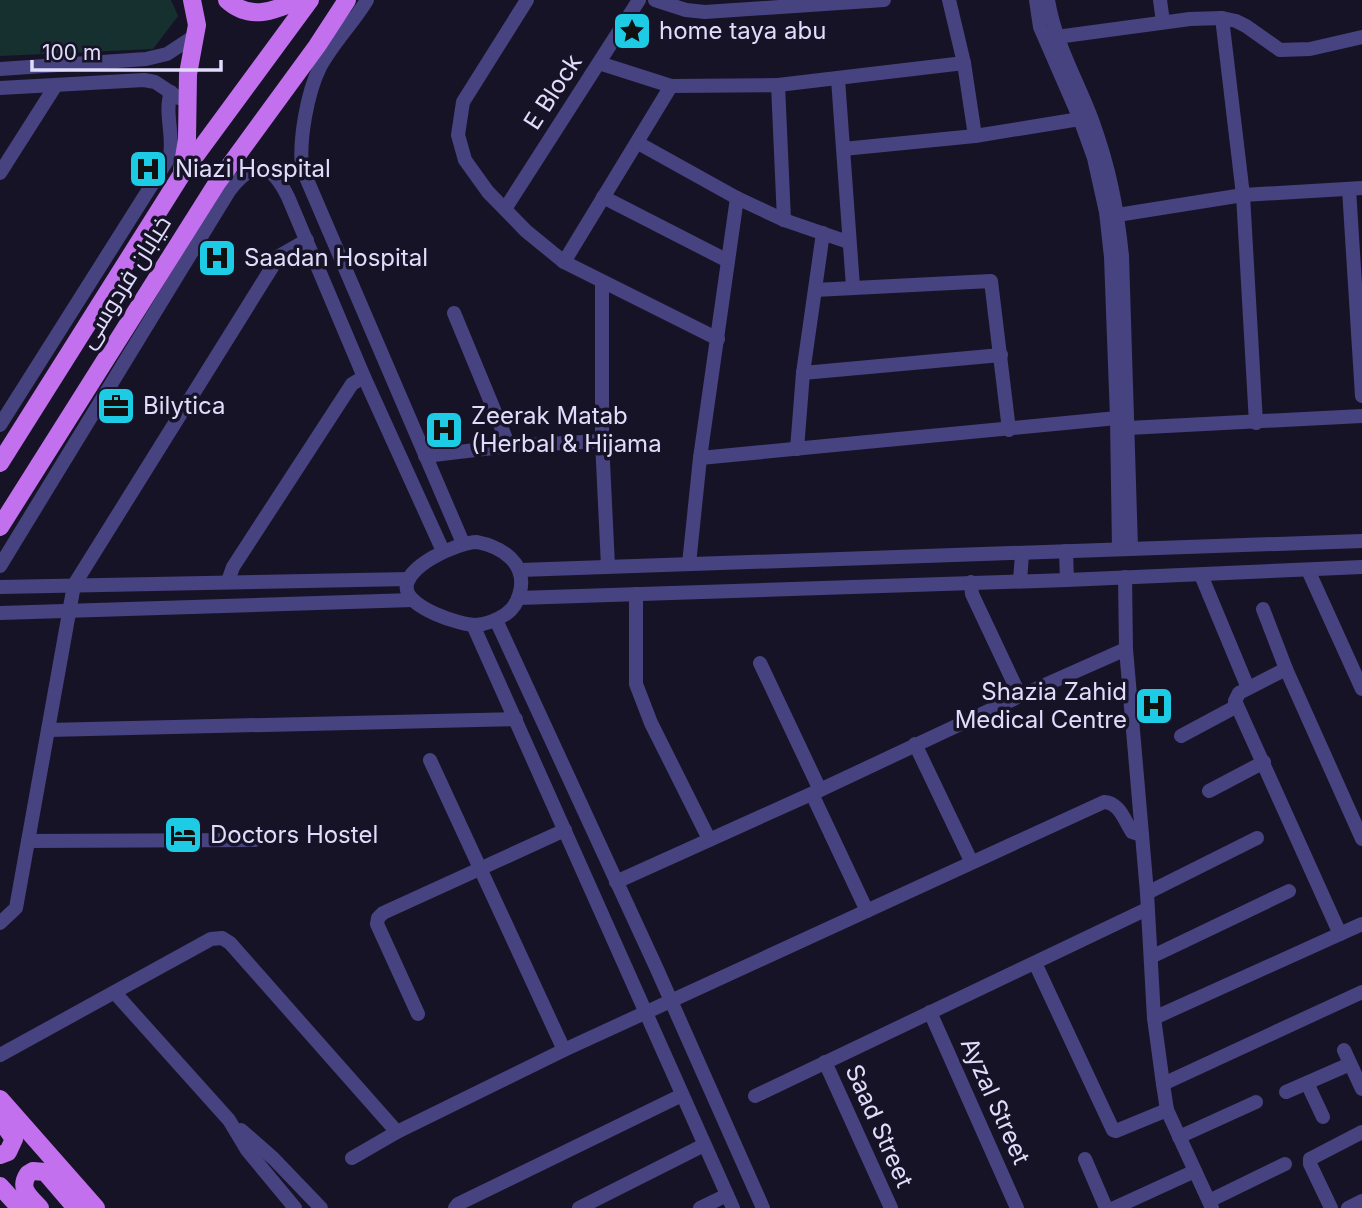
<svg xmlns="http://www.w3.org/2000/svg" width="1362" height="1208" viewBox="0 0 1362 1208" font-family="Inter,Cairo,sans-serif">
<rect width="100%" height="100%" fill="#171326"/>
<path fill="#163030" d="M0 0H171L178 16 153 49 0 56Z"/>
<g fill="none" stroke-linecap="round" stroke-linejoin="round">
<g stroke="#474380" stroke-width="14">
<path d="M367 0C353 23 333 43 320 67 307 93 299 140 302 168L463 543"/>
<path d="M527 0 463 102 458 135 465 160 488 192 526 231 564 262 718 339"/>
<path d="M655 0 686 10 705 12 884 0"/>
<path d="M949 0 964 63 975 136"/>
<path d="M1036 0 1040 27 1080 119 1094 158 1106 212 1111 257 1117 418 1119 549"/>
<path d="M1048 0C1055 43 1077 80 1092 120 1109 167 1117 206 1122 256L1131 548"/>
<path d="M1160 0 1163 22"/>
<path d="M1222 18 1243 195 1256 423"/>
<path d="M1049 38 1190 19 1222 18 1236 21 1246 26 1280 50 1310 49 1362 37"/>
<path d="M599 63 671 86 778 85 784 220"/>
<path d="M0 69 146 59 167 54 196 35"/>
<path d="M838 79 853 287"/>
<path d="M778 85 964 63"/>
<path d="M0 88 144 80 155 82 179 98"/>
<path d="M638 143 737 198 784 220 848 242"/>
<path d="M843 149 975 136 1086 118"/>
<path d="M0 173 56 85"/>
<path d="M1349 189 1362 396"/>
<path d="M603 197 728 261"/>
<path d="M505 209 639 0"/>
<path d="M1111 216 1243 195 1362 188"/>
<path d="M564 262 671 86"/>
<path d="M602 282V441"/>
<path d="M815 290 991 281 1009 430"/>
<path d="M454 313 509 446"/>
<path d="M803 373 1001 355"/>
<path d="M0 425 170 156C174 135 164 112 171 92"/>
<path d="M1128 428 1362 416"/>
<path d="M797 449 803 373 823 233"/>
<path d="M425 456 509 446 602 441 608 566"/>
<path d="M700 458 1117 418"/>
<path d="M477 542C502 547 527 563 520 592 518 601 513 609 506 614 497 620 487 624 476 625 459 625 410 608 407 590 402 567 458 542 477 542Z"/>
<path d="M1066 551 1067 580"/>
<path d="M689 564 700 458 737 198"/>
<path d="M0 566 229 191C253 160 270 160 288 197L364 377 443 551"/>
<path d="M520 570 1362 541"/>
<path d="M1308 570 1362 689"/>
<path d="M1201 575 1248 688"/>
<path d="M1125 577 1126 649 1147 893 1154 1018 1163 1084 1167 1110 1212 1208"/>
<path d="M228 581 233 567 352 384 364 377"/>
<path d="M1020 581 1022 554"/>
<path d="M971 582 972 594 1020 696"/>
<path d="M0 587 409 579"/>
<path d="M636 594V684L651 723 709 839"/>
<path d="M518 598 1067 580 1362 567"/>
<path d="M1263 609 1286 669 1362 839"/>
<path d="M0 613 413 600"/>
<path d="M496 620 656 967 763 1208"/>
<path d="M473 625 733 1208"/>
<path d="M760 663 820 790"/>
<path d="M1286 669 1239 693 1235 701 1340 934"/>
<path d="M48 730 516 719"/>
<path d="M1181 736 1237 706"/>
<path d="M915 744 971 861"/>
<path d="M430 760 564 1050"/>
<path d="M1209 791 1264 762"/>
<path d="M812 794 867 911"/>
<path d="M28 841 255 840"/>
<path d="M616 882 820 790 1020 696 1126 649"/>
<path d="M1147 893 1257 838"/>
<path d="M0 923 16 908 74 585 279 256 307 240"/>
<path d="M1151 957 1289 891"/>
<path d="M1035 963 1113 1130 1116 1131 1167 1110"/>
<path d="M115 993 229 1120 247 1150 295 1208"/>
<path d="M930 1012 1017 1208"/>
<path d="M418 1014 377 924 378 918 383 913 565 830"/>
<path d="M1154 1018 1362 924"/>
<path d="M1344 1050 1362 1089"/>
<path d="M0 1055 211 939 222 938 230 943 397 1132"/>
<path d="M825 1062 891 1208"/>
<path d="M1307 1083 1323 1117"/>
<path d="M1163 1084 1362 992"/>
<path d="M1286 1092 1350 1064"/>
<path d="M755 1096 1147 909"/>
<path d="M241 1130 273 1158 321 1208"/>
<path d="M1179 1137 1256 1102"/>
<path d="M352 1158 397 1132 564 1050 1104 802C1120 803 1124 820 1132 832L1142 835"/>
<path d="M1085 1159 1106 1208"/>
<path d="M1209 1201 1285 1164"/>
<path d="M455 1208 458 1204 682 1095"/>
<path d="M579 1208 704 1145"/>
<path d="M700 1208 727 1195"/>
<path d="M1114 1208 1195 1171"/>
<path d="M1331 1208 1310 1164V1159L1362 1132"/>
<path d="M1348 1208 1362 1201"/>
</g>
<g stroke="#c370ee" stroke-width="18">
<path d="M227 0C250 21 274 11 299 0"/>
<path d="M182 170 187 139 188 74 197 25 192 0"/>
<path d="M0 463 182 174 310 0"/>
<path d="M0 527 217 183 317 46 347 0"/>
<path d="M0 1099 96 1208"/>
<path d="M0 1119 14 1139 8 1152 0 1155"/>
<path d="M0 1186 20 1208"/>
<path d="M40 1208C30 1197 18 1189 28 1174L33 1171 45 1172 76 1208"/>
</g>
</g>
<defs>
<symbol id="sight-square" viewBox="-11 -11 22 22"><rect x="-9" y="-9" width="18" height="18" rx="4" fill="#1ecbe5" stroke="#171326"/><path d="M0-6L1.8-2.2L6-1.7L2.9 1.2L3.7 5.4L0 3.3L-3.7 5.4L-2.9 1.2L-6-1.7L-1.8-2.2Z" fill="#111"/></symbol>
<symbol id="hospital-square" viewBox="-11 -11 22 22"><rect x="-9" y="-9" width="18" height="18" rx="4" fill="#1ecbe5" stroke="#171326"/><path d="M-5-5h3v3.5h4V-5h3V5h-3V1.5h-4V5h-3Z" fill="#111"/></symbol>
<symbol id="office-square" viewBox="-11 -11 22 22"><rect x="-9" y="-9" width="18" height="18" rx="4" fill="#1ecbe5" stroke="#171326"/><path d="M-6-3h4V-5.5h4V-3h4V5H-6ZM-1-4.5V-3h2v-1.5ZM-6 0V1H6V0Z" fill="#111"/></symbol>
<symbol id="hotel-square" viewBox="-11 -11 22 22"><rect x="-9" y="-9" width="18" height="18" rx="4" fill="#1ecbe5" stroke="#171326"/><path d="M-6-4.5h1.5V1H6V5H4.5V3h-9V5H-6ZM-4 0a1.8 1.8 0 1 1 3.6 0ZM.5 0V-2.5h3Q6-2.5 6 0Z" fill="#111"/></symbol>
</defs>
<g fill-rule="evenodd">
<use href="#sight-square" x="610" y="9" width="44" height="44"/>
<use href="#hospital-square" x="126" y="147" width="44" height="44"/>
<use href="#hospital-square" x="195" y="236" width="44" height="44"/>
<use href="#office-square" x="94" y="384" width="44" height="44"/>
<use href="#hospital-square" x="422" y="408" width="44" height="44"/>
<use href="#hospital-square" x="1132" y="684" width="44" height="44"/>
<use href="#hotel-square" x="161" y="813" width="44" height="44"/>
</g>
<g text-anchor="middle" stroke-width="7" stroke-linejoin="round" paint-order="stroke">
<g font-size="24" fill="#e1dcfb" stroke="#171326" text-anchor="start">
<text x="659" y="39">home taya abu</text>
<text x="175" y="177">Niazi Hospital</text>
<text x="244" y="266">Saadan Hospital</text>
<text x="143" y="414">Bilytica</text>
<text x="471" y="424">Zeerak Matab<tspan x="471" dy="28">(Herbal &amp; Hijama</tspan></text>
<text x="1127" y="700" text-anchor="end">Shazia Zahid<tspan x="1127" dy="28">Medical Centre</tspan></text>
<text x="210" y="843">Doctors Hostel</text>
</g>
<g font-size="24" fill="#e1dcfb" stroke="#171326">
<text transform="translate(553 92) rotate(-57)" y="8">E Block</text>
<text transform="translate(125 282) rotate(-58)" y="8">خیابان فردوسی</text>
<text transform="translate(995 1101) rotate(66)" y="8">Ayzal Street</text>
<text transform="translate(879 1126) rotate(66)" y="8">Saad Street</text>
</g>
</g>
<path d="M32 60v10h189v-10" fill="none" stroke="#e1dcfb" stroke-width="3.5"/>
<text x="42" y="60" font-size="21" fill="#e1dcfb" stroke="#171326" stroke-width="5" paint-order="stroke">100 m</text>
</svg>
